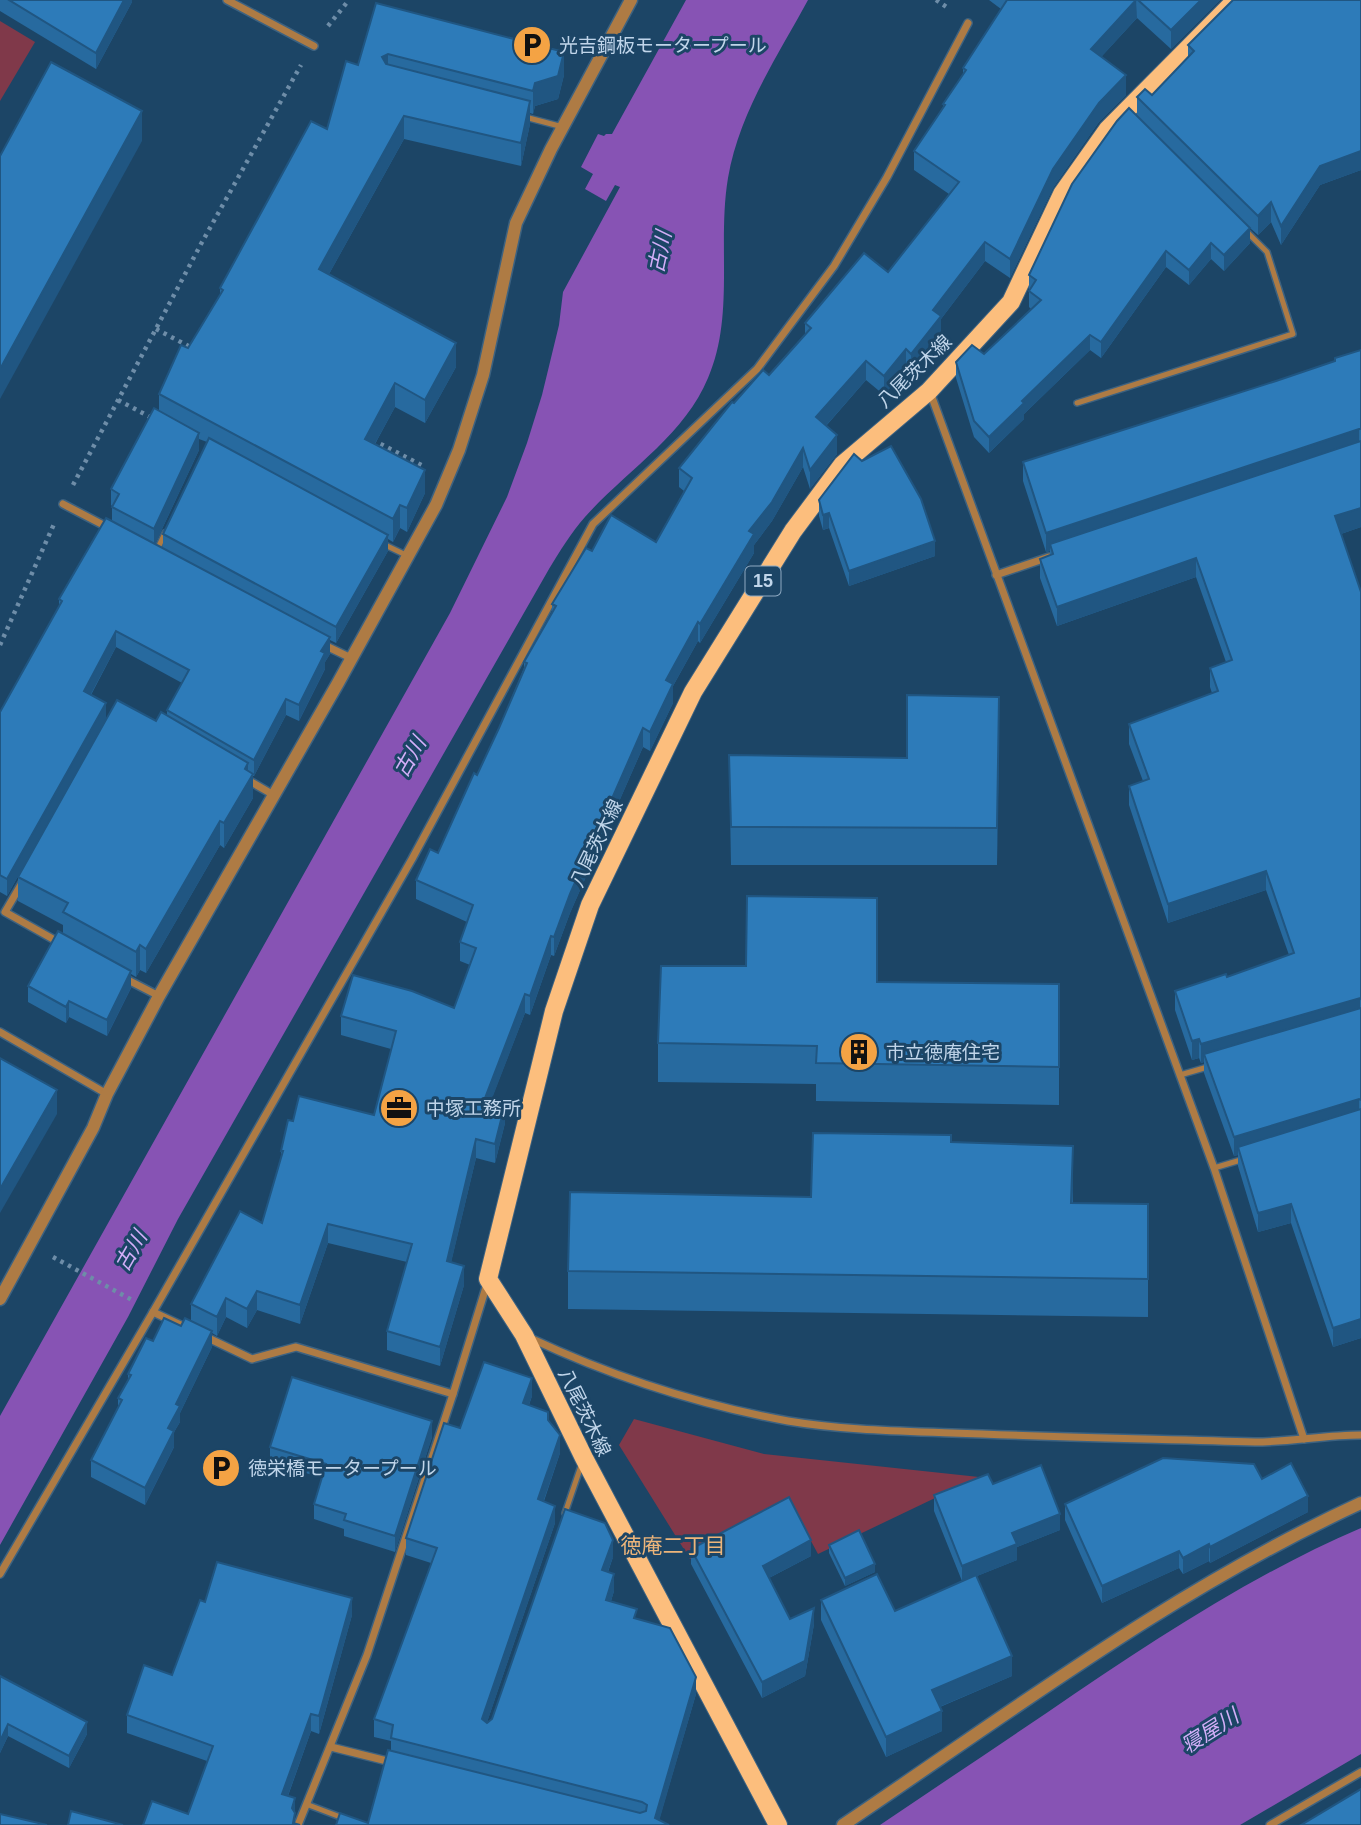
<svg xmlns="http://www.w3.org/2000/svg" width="1361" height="1825" viewBox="0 0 1361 1825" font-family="Helvetica,'Noto Sans JP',sans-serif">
<rect width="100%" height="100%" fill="#1c4566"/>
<g fill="#80394a">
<path d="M0 21 35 42 0 101Z"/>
<path d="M634 1419 764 1454 979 1477 818 1554 791 1504 690 1559 619 1445Z"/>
</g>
<g fill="#8753b4">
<path d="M686 0H808C777 57 739 113 728 178 717 244 735 316 708 378 684 436 626 471 585 517 571 533 560 551 549 569L178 1219 128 1317 0 1545V1416L450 613 507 497 527 443 542 395 559 325 563 292 620 187 615 185 606 201 585 189 593 174 581 167 598 134 604 136 606 134H612Z"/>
<path d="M1361 1528V1754L1240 1825H880C936 1787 992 1750 1048 1712 1148 1644 1249 1576 1361 1528Z"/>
</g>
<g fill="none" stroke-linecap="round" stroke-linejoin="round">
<defs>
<g id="service">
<path d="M525 117 563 127"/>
<path d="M1077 403 1293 334 1267 252 1247 232"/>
<path d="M383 544 408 556"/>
<path d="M156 552 165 533"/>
<path d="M1180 1075 1211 1066"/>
<path d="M1214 1168 1244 1159"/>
<path d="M565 1513 582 1463"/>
<path d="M306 1804 343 1818"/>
</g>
<g id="minor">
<path d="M227 0 314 46"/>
<path d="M930 392 1214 1168 1304 1439"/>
<path d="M63 504 109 528"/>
<path d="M996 575 1049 557"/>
<path d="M322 644 351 658"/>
<path d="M246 779 272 794"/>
<path d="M22 883 5 912 60 943"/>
<path d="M126 979 159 996"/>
<path d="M0 1032 107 1094"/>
<path d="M153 1312 187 1328"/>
<path d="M204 1336 252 1359 296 1347 453 1394"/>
<path d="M530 1338C611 1376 700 1405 788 1421 842 1430 898 1431 952 1433 1053 1437 1154 1439 1255 1442 1291 1442 1325 1435 1361 1435"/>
<path d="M0 1574 153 1312 412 859 593 524 757 369 834 266 887 177 968 23"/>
<path d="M331 1747 391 1762"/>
<path d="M298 1825 367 1655 453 1394 487 1284"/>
<path d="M1270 1825 1361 1772"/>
</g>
<g id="tertiary">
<path d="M0 1299 93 1128 107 1094 159 996 338 683 436 505 459 450 483 375 516 223 551 149 631 0"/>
<path d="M843 1825C1011 1712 1176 1588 1361 1503"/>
</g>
<path id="primary" d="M778 1825 584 1458 524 1335 488 1279 554 1011 590 905 693 692 793 531 843 464 929 391 1011 302 1062 194 1108 129 1236 0"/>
</defs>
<use href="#service" stroke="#3d6280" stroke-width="8"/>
<use href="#minor" stroke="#3d6280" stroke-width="10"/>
<use href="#tertiary" stroke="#3d6280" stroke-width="15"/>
<use href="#primary" stroke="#3d6280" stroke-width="20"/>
<g stroke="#6e8da8" stroke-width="4.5" stroke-dasharray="3.5 5" stroke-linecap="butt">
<path d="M936 0 948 8"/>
<path d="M328 26 349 0"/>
<path d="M156 329 194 349"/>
<path d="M118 400 152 418"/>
<path d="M373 440 425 467"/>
<path d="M73 485 201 244 301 65"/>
<path d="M0 645 54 524"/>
<path d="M53 1257 132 1300"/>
</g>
<use href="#service" stroke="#ae7b44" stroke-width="5"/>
<use href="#minor" stroke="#ae7b44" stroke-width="7"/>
<use href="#tertiary" stroke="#ae7b44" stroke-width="12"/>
<use href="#primary" stroke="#fcbe7d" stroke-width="18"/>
</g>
<g fill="#276a9f" fill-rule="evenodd">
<path d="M0 0H132V2L96 69 0 11Z"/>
<path d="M989 0H1220L1171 49 1137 18 1101 57 1126 95 1099 122 1053 188 1010 278 985 261 941 319V335L911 373 906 368 884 395 866 380 826 426 837 454 810 489 803 467 772 521 754 545V553L700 643 698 641 673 686V703L650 751 643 747 570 913 554 956 551 955 530 1015 525 1013 491 1100 505 1123 495 1163 476 1158 451 1262 464 1285 440 1366 387 1350V1331L407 1262 328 1243 300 1324 257 1310 247 1328 226 1317 217 1336 212 1333V1347L180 1413V1422L174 1432V1447L145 1505 91 1477V1460L118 1408V1398L128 1380V1374L153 1341 191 1320V1304L262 1223 281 1161V1151L293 1121 374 1115 391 1049 341 1035V1016L454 1008 470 965 460 961V942L467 922 416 899V880L438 853 477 775 499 728 524 668V662L552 612V604L592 551 656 542 684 491 679 487V468L734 403 769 375 805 335V323L888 272 949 194 914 170V151L943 107V104L963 74V68L1001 9Z"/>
<path d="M1361 0V170L1320 185 1281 245 1271 222 1258 235 1250 228V243L1224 271 1211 259 1189 285 1166 267 1101 358 1090 350 1024 414V419L989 453 974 437 956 378V362L984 354 1031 309 1029 307V275L1137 115V97L1152 95 1188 57V45Z"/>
<path d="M376 3 564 75 558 99 535 106 533 114 530 113V124L521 166 404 139 329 274 456 367 425 423 395 407 375 444 425 493 407 532 400 528 393 542 388 539V551L336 643 330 640V654L325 662V669L299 721 286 715 254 776H253V798L224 848 220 845 146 973 140 970 136 977 131 974V988L107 1036 69 1017 66 1023 28 1002V986L63 935V925L18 901V877L156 721 167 716V710L182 683 116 647 91 695 106 719 7 896 0 892V712L59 607V599L112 521V506L111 505V489L159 411V394L188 348 220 295V288L327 129 358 65ZM199 439 207 442 163 534V548L155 544 199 450Z"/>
<path d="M1361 350V527L1341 534 1361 592V1338L1333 1347 1291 1223 1258 1232 1238 1166V1155L1234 1156 1204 1073V1062L1201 1063 1199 1058 1192 1060 1175 1010V991L1227 977 1289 955 1266 890 1168 923 1129 805V786L1143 781 1129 744V724L1212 693 1210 687V668L1226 662 1196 577 1057 626 1040 578V559L1050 555V551L1046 552 1023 481V462L1276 381 1335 361V358Z"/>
<path d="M819 500 935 556 849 586 829 528 823 530 819 516Z"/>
<path d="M999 734 997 865H731L729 755 907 758Z"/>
<path d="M877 982 1059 984V1105L816 1101V1084L658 1082V1043Z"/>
<path d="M951 1142 1073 1184V1203L1148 1204V1317L568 1309V1271L811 1197Z"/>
<path d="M532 1396 529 1405 548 1420 560 1453 544 1501 555 1523 487 1722 492 1719 613 1557 608 1572 614 1591 611 1601 637 1619 696 1694 659 1820 368 1823 391 1751V1741L374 1737V1719L431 1563 406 1555V1538L460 1428Z"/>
<path d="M432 1437 395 1552 344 1536V1529L314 1519V1504L322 1478 270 1462V1447Z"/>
<path d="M1262 1479 1308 1512 1210 1563 1209 1561 1183 1574 1179 1568 1102 1603 1065 1520V1504Z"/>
<path d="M993 1484 1060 1530 1017 1547V1560L977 1576 1012 1676 940 1707 942 1731 886 1757 821 1620V1600L895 1611 962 1581 934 1511V1495Z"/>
<path d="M829 1545 875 1572 845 1586 829 1553Z"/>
<path d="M691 1549 811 1556 769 1578 790 1619 814 1624 805 1676 762 1698 691 1564Z"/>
<path d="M205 1602 352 1615 319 1734 311 1731 288 1796 295 1798V1823L188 1814 207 1761 127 1733V1715L172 1675Z"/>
<path d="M0 1676 87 1734 69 1768 8 1736 0 1753Z"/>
</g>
<g fill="#205682">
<path d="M124 0H132V2L96 69V53Z"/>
<path d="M1136 0 1137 18 1091 68V49Z"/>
<path d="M1201 0H1220L1171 49V30Z"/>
<path d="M564 52V75L558 99 535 106 533 114V91L535 83Z"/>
<path d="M388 54V77L382 57Z"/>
<path d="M1126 75V95L1099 122 1053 188 1010 278V259L1053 169 1099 103Z"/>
<path d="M530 101V124L521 166V143Z"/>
<path d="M142 111V141L0 399V369Z"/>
<path d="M404 116V139L319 292V269Z"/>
<path d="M1361 151V170L1320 185 1281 245V226L1320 166Z"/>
<path d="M1271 202V222L1258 235V216Z"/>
<path d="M1250 228V243L1224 271V255Z"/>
<path d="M985 242V261L941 319V335L911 373V354L933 310Z"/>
<path d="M1211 243V259L1189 285V270Z"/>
<path d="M1166 251V267L1101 358V342Z"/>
<path d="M1090 335V350L1024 414V419L989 453V437L1022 401Z"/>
<path d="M456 343V367L425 423V400Z"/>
<path d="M906 349V368L884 395V376Z"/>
<path d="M866 361V380L816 437V417Z"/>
<path d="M395 383V407L365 462V439Z"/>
<path d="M1359 429V448L1050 544V551L1046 552V533Z"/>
<path d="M199 433V450L154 546V529Z"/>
<path d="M837 435V454L810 489V470Z"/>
<path d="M803 448V467L772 521 754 545V553L700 643V624L749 531Z"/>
<path d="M425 470V493L407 532V508Z"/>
<path d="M400 505V528L393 542V519Z"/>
<path d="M1361 508V527L1335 536V516Z"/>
<path d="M829 513V528L823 530V515Z"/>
<path d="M388 535V551L336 643V627Z"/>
<path d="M935 541V556L849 586V571Z"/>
<path d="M1196 558V577L1057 626V607Z"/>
<path d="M698 622V641L673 686V703L650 751V732L666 680Z"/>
<path d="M116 631V647L84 707V691Z"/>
<path d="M330 637V654L325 662V669L299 721V705L321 651Z"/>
<path d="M999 697V734L997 865V828Z"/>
<path d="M286 699V715L254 776V760Z"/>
<path d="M106 703V719L7 896V879Z"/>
<path d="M643 728V747L570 913 554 956V937L570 894Z"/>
<path d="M248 763V782L253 774V798L224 848V823Z"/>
<path d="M220 821V845L146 973V949Z"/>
<path d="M1266 871V890L1168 923V904Z"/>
<path d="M551 936V955L530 1015V996Z"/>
<path d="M140 945V970L136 977V952Z"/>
<path d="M131 971V988L107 1036V1020Z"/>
<path d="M525 994V1013L485 1117V1098Z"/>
<path d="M1360 998V1017L1204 1054V1062L1201 1063V1044Z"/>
<path d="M69 1001V1017L66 1023V1007Z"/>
<path d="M1199 1039V1058L1192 1060V1041Z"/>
<path d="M57 1090V1114L0 1213V1189Z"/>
<path d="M1359 1099V1118L1238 1147V1155L1234 1156V1137Z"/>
<path d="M505 1104V1123L495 1163V1144Z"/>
<path d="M476 1139V1158L447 1280V1261Z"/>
<path d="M1073 1146V1184L1071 1241V1203Z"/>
<path d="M1291 1204V1223L1258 1232V1213Z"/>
<path d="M328 1224V1243L300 1324V1305Z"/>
<path d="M464 1266V1285L440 1366V1347Z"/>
<path d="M257 1291V1310L247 1328V1309Z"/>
<path d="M226 1298V1317L217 1336V1317Z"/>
<path d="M1361 1319V1338L1333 1347V1328Z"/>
<path d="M212 1331V1347L180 1413V1422L174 1432V1447L145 1505V1488L176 1404Z"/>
<path d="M532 1378V1396L523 1421V1403Z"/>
<path d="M432 1421V1437L395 1552V1536Z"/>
<path d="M560 1435V1453L538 1517V1499Z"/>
<path d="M1308 1496V1512L1210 1563V1547Z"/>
<path d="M555 1506V1523L482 1737V1719Z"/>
<path d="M1060 1514V1530L1017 1547V1560L962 1582V1566L1012 1533Z"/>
<path d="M613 1540V1557L602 1588V1570Z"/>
<path d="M811 1540V1556L763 1581V1566Z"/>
<path d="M1209 1544V1561L1183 1574V1558Z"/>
<path d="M1179 1551V1568L1102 1603V1586Z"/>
<path d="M875 1564V1572L845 1586V1578Z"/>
<path d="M614 1574V1591L606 1617V1600Z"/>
<path d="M352 1598V1615L319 1734V1716Z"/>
<path d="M814 1608V1624L805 1676 762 1698V1682Z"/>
<path d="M1012 1656V1676L932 1710V1690Z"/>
<path d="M696 1677V1694L658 1825 655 1818Z"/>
<path d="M942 1711V1731L886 1757V1737Z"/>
<path d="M311 1714V1731L282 1812V1794Z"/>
<path d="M87 1722V1734L69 1768V1756Z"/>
<path d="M8 1724V1736L0 1753V1741Z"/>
<path d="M295 1798V1825H293L292 1808Z"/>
</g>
<g fill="#2d7bb9" stroke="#205682" stroke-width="2">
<path d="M9 0H124L96 53Z"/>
<path d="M1007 0H1136L1091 49 1126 75 1099 103 1053 169 1010 259 985 242 933 310 941 316 911 354 906 349 884 376 866 361 816 417 837 435 810 470 803 448 772 502 749 531 754 534 700 624 698 622 666 680 673 684 650 732 643 728 570 894 554 937 551 936 530 996 525 994 485 1098 505 1104 495 1144 476 1139 447 1261 464 1266 440 1347 387 1331 412 1244 328 1224 300 1305 257 1291 247 1309 226 1298 217 1317 191 1304 240 1211 262 1223 283 1151H281L288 1120 293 1121 299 1096 374 1115 396 1031 341 1016 353 975 412 991 454 1008 476 948 460 942 473 905 416 880 430 849 438 853 474 773 477 775 499 728 527 663 524 662 556 606 552 604 586 548 592 551 611 515 656 542 692 478 679 468 732 402 734 403 763 370 769 375 811 328 805 323 864 253 888 272 959 182 914 151 945 105 943 104 966 70 963 68Z"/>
<path d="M1138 0H1201L1171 30Z"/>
<path d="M1233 0H1361V151L1320 166 1281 226 1271 202 1258 216 1137 97 1145 89 1152 95 1194 51 1188 45Z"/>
<path d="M376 3 564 52 558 76 535 83 533 91 388 54 382 57 386 64 530 101 521 143 404 116 319 269 456 343 425 400 395 383 365 439 425 470 407 508 400 505 393 519 159 394 181 345 188 348 223 290 220 288 311 121 327 129 346 61 358 65Z"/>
<path d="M51 62 142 111 0 369V156Z"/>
<path d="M1129 108 1250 228 1224 255 1211 243 1189 270 1166 251 1101 342 1090 335 1022 401 1024 403 989 437 974 421 956 362 972 345 984 354 1041 300 1029 291 1036 280 1029 275 1072 184 1117 121Z"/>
<path d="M1361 350V429H1359L1046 533 1023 462 1276 381 1335 361V358Z"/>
<path d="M154 408 199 433 154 529 112 507 119 494 111 489Z"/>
<path d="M209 438 388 535 336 627 163 534Z"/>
<path d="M1361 441V508L1335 516 1361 592V999L1360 998 1201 1044 1199 1039 1192 1041 1175 991 1226 974 1227 977 1294 953 1266 871 1168 904 1129 786 1149 779 1129 724 1218 691 1210 668 1232 660 1196 558 1057 607 1040 559 1053 554 1050 544Z"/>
<path d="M891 446 921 499 935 541 849 571 829 513 823 515 819 500 854 454 862 461Z"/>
<path d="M106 518 330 637 321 651 325 653 299 705 286 699 254 760 167 710 189 670 116 631 84 691 106 703 7 879 0 875V712L62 601 59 599Z"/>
<path d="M907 695 999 697 997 828 731 827 729 755 907 758Z"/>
<path d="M117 700 156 721 161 712 248 763 245 769 253 774 224 823 220 821 146 949 140 945 136 952 63 912 68 903 18 877Z"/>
<path d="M747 896 877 898V982L1059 984V1067L816 1063 817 1046 658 1043 661 966H746Z"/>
<path d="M58 931 131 971 107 1020 69 1001 66 1007 28 986Z"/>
<path d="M1361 1008V1100L1359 1099 1234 1137 1204 1054Z"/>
<path d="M0 1058 57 1090 0 1189Z"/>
<path d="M1361 1109V1319L1333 1328 1291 1204 1258 1213 1238 1147Z"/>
<path d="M813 1133 951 1135V1142L1073 1146 1071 1203 1148 1204V1279L568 1271 570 1192 811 1197Z"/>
<path d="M164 1318 181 1326 185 1318 212 1331 176 1404 180 1406 168 1428 174 1431 145 1488 91 1460 122 1400 118 1398 131 1375 128 1374 146 1338 153 1341Z"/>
<path d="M484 1362 532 1378 523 1403 548 1412V1420L560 1435 538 1499 555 1506 482 1719 487 1723 492 1719 565 1509 605 1523 613 1540 602 1570 614 1574 606 1600 637 1609 634 1618 670 1628 696 1677 655 1818 669 1825H336L340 1813 368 1823 388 1750 640 1813 646 1811 647 1805 642 1802 391 1738 393 1725 374 1719 437 1548 406 1538 444 1423 460 1428Z"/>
<path d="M292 1377 432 1421 395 1536 344 1520 346 1514 314 1504 326 1464 270 1447Z"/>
<path d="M1163 1458 1254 1464 1262 1479 1291 1463 1308 1496 1210 1547 1209 1544 1183 1558 1179 1551 1102 1586 1065 1504Z"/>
<path d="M1041 1465 1060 1514 1012 1533 1017 1544 962 1566 934 1495 988 1474 993 1484Z"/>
<path d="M789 1497 811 1540 763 1566 790 1619 814 1608 805 1661 762 1682 691 1549Z"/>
<path d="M859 1530 875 1564 845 1578 829 1545Z"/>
<path d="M217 1562 352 1598 319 1716 311 1714 282 1794 295 1798 292 1808 295 1813 293 1823 300 1825H143L152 1801 188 1814 213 1746 127 1715 144 1665 172 1675 200 1600 205 1602Z"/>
<path d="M877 1574 895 1611 976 1575 1012 1656 932 1690 942 1711 886 1737 821 1600Z"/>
<path d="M0 1676 87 1722 69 1756 8 1724 0 1741Z"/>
<path d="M1361 1789V1825H1301Z"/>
<path d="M71 1811 123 1825H68Z"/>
<path d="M0 1814 47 1825H0Z"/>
</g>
<defs>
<symbol id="parking-disc" viewBox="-11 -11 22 22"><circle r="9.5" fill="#f4a344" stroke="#1c4566"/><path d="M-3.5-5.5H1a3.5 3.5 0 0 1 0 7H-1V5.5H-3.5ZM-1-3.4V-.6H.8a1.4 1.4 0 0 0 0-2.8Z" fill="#111"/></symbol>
<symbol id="building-disc" viewBox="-11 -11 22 22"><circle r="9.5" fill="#f4a344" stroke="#1c4566"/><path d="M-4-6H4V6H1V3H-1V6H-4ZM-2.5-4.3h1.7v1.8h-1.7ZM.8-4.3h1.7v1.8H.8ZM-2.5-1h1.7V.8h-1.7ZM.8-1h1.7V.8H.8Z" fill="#111"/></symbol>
<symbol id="office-disc" viewBox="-11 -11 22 22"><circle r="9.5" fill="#f4a344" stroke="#1c4566"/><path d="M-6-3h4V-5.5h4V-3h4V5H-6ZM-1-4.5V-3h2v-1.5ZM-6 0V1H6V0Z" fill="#111"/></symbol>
</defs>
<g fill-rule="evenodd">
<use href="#parking-disc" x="510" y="23" width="44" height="44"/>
<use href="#building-disc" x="837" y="1030" width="44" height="44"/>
<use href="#office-disc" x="377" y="1086" width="44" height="44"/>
<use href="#parking-disc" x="199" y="1446" width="44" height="44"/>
</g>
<g text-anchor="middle" stroke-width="6" stroke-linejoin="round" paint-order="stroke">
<rect fill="#1c4566" stroke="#8faac2" stroke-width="2" x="745.5" y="566.5" width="35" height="29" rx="5"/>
<g font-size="18" font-weight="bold" fill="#c0d5ea">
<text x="763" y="587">15</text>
</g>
<g font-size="19" fill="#c0d5ea" stroke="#1c4566" text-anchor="start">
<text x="559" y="52">光吉鋼板モータープール</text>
<text x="886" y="1059">市立徳庵住宅</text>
<text x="426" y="1115">中塚工務所</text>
<text x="248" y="1475">徳栄橋モータープール</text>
</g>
<g font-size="19" fill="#c0d5ea" stroke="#1c4566">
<text transform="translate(914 371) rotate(-44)" y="7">八尾茨木線</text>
<text transform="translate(596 843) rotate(-64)" y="7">八尾茨木線</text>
<text transform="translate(585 1412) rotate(64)" y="7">八尾茨木線</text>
</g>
<g font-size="21" font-style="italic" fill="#d3aef8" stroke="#1c4566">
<text transform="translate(660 252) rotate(-78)" y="7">古川</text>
<text transform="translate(410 757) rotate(-60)" y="7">古川</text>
<text transform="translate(131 1251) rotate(-60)" y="7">古川</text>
<text transform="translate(1210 1731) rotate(-32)" y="7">寝屋川</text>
</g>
<g font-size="21" fill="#edb57a" stroke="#1c4566">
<text x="673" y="1553">徳庵二丁目</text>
</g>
</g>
</svg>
